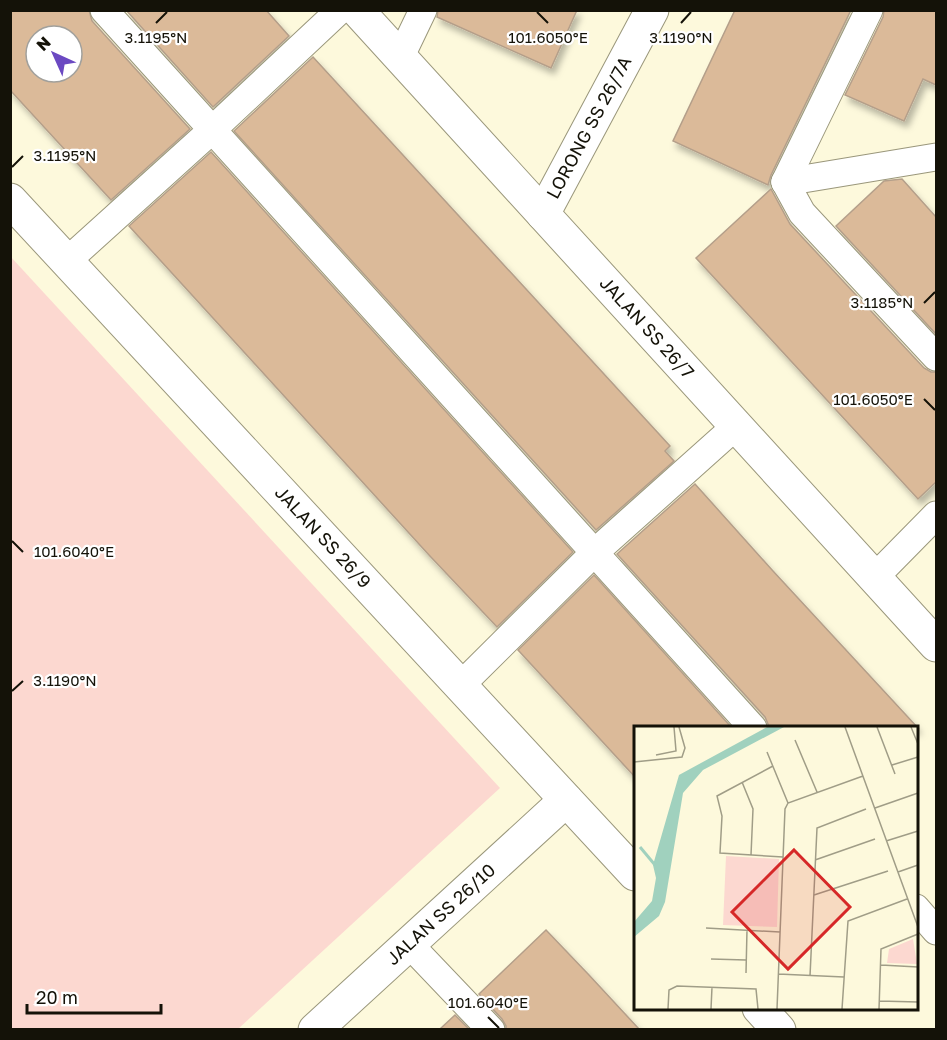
<svg xmlns="http://www.w3.org/2000/svg" width="947" height="1040" viewBox="0 0 947 1040" font-family="'Golos Text',sans-serif">
<defs>
<filter id="shadow"><feDropShadow dx="3.5" dy="6" stdDeviation="3" flood-color="#0004"/></filter>
</defs>
<rect width="100%" height="100%" fill="#fdf9dc"/>
<path fill="#fcd8d0" d="M10 256 500 788 238 1029H11Z"/>
<g fill="#dbba99" stroke="#b49f8a" stroke-width="1.5" fill-rule="evenodd" filter="url(#shadow)">
<path d="M10 10H89L92 21 190 129 111 200 10 90ZM36 36H72V72H36Z"/>
<path d="M126 10H266L289 36 213 107Z"/>
<path d="M438 10H577L551 68 437 17Z"/>
<path d="M735 10H851L771 175 768 185 673 141Z"/>
<path d="M884 10H936V85L923 79 904 121 845 95 883 17Z"/>
<path d="M313 57 670 446 665 451 674 461 596 530 234 131Z"/>
<path d="M211 152 573 552 497 627 429 555 129 226Z"/>
<path d="M902 179 936 217V334L836 226 884 181Z"/>
<path d="M771 189 790 224 924 368 931 372H936V482L918 499 696 258Z"/>
<path d="M695 484 773 571 918 728H768V724L765 717 617 554Z"/>
<path d="M594 575 732 728H635V777L518 650Z"/>
<path d="M546 930 589 975 639 1029H506V1026L502 1019 479 994Z"/>
<path d="M455 1015 469 1029H440Z"/>
</g>
<g fill="none" stroke-linecap="round" stroke-linejoin="round">
<defs>
<g id="service">
<path d="M104 10 753 728"/>
<path d="M400 58 423 10"/>
<path d="M785 182 802 213 936 357"/>
<path d="M785 182 869 10"/>
<path d="M785 182 936 157"/>
<path d="M67 261 212 130 340 10"/>
<path d="M875 577 936 515"/>
<path d="M460 686 594 553 736 426"/>
<path d="M916 908 936 931"/>
<path d="M409 944 491 1030"/>
</g>
<g id="minor">
<path id="s1" d="M357 10 936 645"/>
<path id="s2" d="M10 200 635 874"/>
<path id="s3" d="M543 214 652 10"/>
<path d="M759 1008 779 1030"/>
<path id="s4" d="M315 1030 566 800"/>
</g>
</defs>
<use href="#service" stroke="#9a977b" stroke-width="29"/>
<use href="#minor" stroke="#9a977b" stroke-width="35"/>
<use href="#service" stroke="#fff" stroke-width="27"/>
<use href="#minor" stroke="#fff" stroke-width="33"/>
</g>
<path fill="none" stroke="#141208" stroke-width="2" d="M537 12 548 23M156 23 167 12M681 23 691 12M12 167 23 156M924 303 935 292M924 399 935 410M12 541 23 552M12 691 23 681M488 1017 499 1028"/>
<g text-anchor="middle" stroke-width="4.5" stroke-linejoin="round" paint-order="stroke">
<g font-size="18" fill="#141208" stroke="#fff">
<text dy="6" stroke="none"><textPath href="#s3" startOffset="98">LORONG SS 26/7A</textPath></text>
<text dy="6" stroke="none"><textPath href="#s1" startOffset="430">JALAN SS 26/7</textPath></text>
<text dy="6" stroke="none"><textPath href="#s2" startOffset="460">JALAN SS 26/9</textPath></text>
<text dy="6" stroke="none"><textPath href="#s4" startOffset="171">JALAN SS 26/10</textPath></text>
</g>
</g>
<g transform="translate(634 726)">
<rect width="284" height="284" fill="#fdf9dc"/>
<path d="M92 130 145 133 143 201 89 199ZM279 213 283 238 253 237 255 223Z" fill="#fcd8d0"/>
<path d="M133 1H150L69 44 49 67 31 176 25 190 0 211V196L18 175 22 152 19 139 45 49Z" fill="#a0d1be"/>
<path fill="none" stroke="#a0d1be" stroke-width="3" d="M6 121 21 139"/>
<path fill="none" stroke="#a09d87" stroke-width="1.5" d="M211 1 284 201M243 1 261 48M277 1 284 18M161 14 183 66M133 26 154 77M22 29 42 25 40 1M0 36 48 31 51 22 45 1M258 39 284 31M139 40 83 70 88 90 86 127 149 131M108 56 119 83 117 129M241 82 284 67M252 115 284 105M181 134 241 113M264 146 284 139M180 169 254 145M72 202 146 206M77 233 112 234M247 239 284 241M112 247 113 204M144 248 210 251M176 250 183 102 232 83M245 275 284 276M34 283 35 264 43 260 122 263 124 283M77 283 78 261M143 283 151 83 154 77 229 50M208 283 214 195 273 173M245 283 247 223 284 208"/>
<path fill="#d62828" fill-opacity="0.15" stroke="#d62828" stroke-width="3" d="M160 124 216 181 154 243 98 186Z"/>
<rect width="284" height="284" fill="none" stroke="#141208" stroke-width="3"/>
</g>
<g font-size="15" text-anchor="middle" fill="#141208" stroke="#fff" stroke-width="4.5" stroke-linejoin="round" paint-order="stroke">
<text x="156" y="43">3.1195°N</text>
<text x="548" y="43">101.6050°E</text>
<text x="681" y="43">3.1190°N</text>
<text x="65" y="161">3.1195°N</text>
<text x="882" y="308">3.1185°N</text>
<text x="873" y="405">101.6050°E</text>
<text x="74" y="557">101.6040°E</text>
<text x="65" y="686">3.1190°N</text>
<text x="488" y="1008">101.6040°E</text>
</g>
<rect width="947" height="1040" fill="none" stroke="#141208" stroke-width="24"/>
<g transform="translate(54 54) rotate(315)"><circle r="28" fill="#ffffff" stroke="#a1a09c" stroke-width="1.5"/>
<path d="M0-4.5L10 22L0 15L-10 22Z" fill="#6b49c2"/>
<text y="-9" font-size="16" font-weight="bold" text-anchor="middle" fill="#141208">N</text>
</g>
<path d="M27 1004v9h134v-9" fill="none" stroke="#141208" stroke-width="3"/>
<text x="36" y="1004" font-size="18" fill="#141208" stroke="#ffffff" stroke-width="4.5" paint-order="stroke">20 m</text>
</svg>
